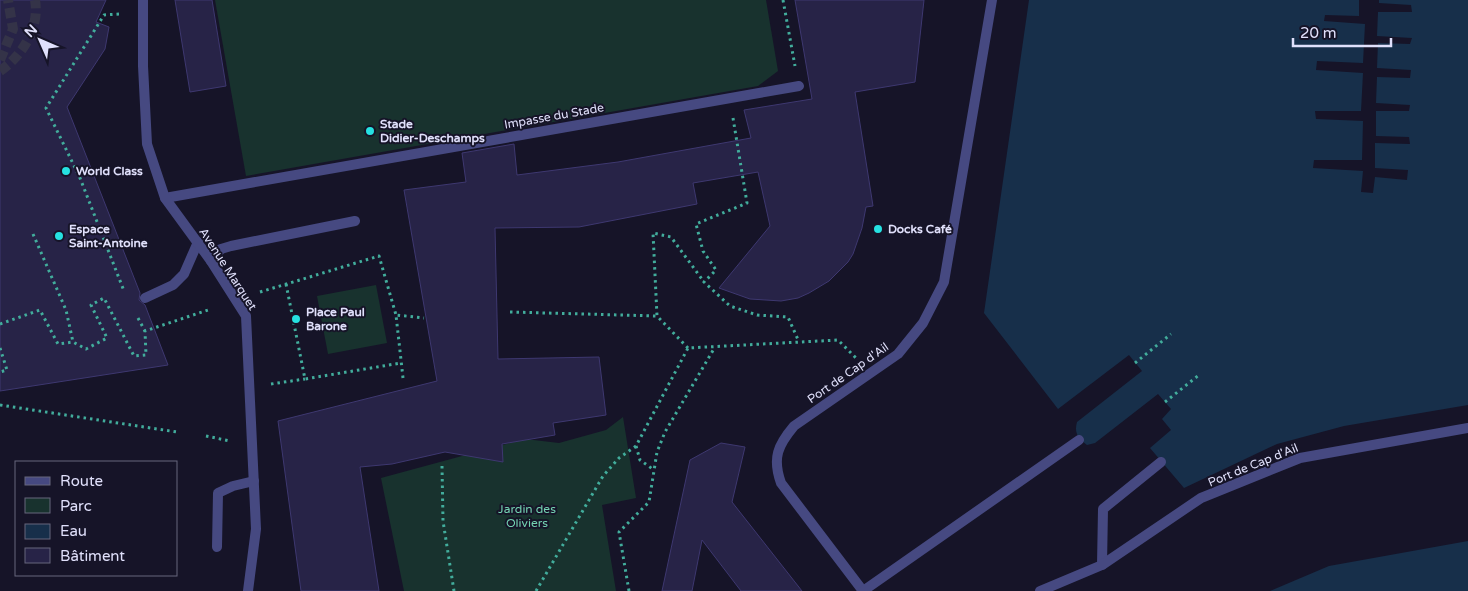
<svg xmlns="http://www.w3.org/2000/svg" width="1468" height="591" viewBox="0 0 1468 591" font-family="'Varela Round',sans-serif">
<rect width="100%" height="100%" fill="#161428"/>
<g fill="#18322e">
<path d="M215 0H766L778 71 758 86 246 176Z"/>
<path d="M376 285 387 343 328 354 317 296Z"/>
<path d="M623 417 636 498 602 505 616 591H404L381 478 525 439 559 443 606 430Z"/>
</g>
<g fill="#172f4a">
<path d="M1029 0H1468V405L1344 426 1277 444 1184 488 1150 448 1171 430 1162 419 1171 409 1158 394 1095 443 1087 445C1078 439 1074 433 1077 422L1142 371 1129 355 1058 409 984 313Z"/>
<path d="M1468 541V591H1270L1329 566Z"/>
</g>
<path fill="#161428" d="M1359 0H1379V3L1411 5 1412 12H1378L1377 36 1412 38 1410 44 1378 43 1377 68 1411 70 1410 78 1377 77 1376 103 1410 105 1409 111H1376V136L1409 137 1410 144 1375 143V168L1408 170 1407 180 1375 177 1373 193 1361 192 1363 171 1313 168 1314 160H1362L1363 121 1316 119 1315 111H1361L1363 73 1316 70 1317 61 1363 63 1365 24 1324 21 1325 15 1359 16Z"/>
<g fill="#272347" stroke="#3e3870">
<path d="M0 0H106L96 22 109 27 105 49 67 107 140 293 139 300 145 305 168 365 0 391Z"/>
<path d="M175 0H212L226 86 190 92Z"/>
<path d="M795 0H924L915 82 855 92 873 206 866 207 862 228 853 254 848 262 829 281 809 293 798 298 781 301 750 299 719 288 770 226 758 172 693 183 697 204 579 227 495 228 498 359 599 357 606 415 553 423 555 435 502 444 503 462 445 452 392 464 360 467 379 591H301L278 421 437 381 404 190 466 182 462 153 514 144 517 175 618 162 751 138 744 110 812 99Z"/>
<path d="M721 443 745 447 732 502 802 591H741L702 540 692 591H662L690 460Z"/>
</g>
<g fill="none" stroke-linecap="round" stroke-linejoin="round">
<g stroke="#343348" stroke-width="10" stroke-dasharray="10 5" stroke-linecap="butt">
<path d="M0 60 13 29 8 0"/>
<path d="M0 71C22 56 40 28 35 0"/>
</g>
<g stroke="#42ad9c" stroke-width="3" stroke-dasharray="2.5 4" stroke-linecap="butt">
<path d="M783 0 795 66"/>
<path d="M119 14 104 15 46 108 80 178 124 291"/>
<path d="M733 118 747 203 696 224 703 251 716 270 704 282 730 306 757 315 788 317 799 342"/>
<path d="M33 234 66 310 73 342"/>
<path d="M286 284 305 379 401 363"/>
<path d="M260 292 379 256 396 315"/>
<path d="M510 312 657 316"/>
<path d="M138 318 145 331"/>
<path d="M0 324 40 310 58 344 73 342 86 349 107 338 91 305 104 298 134 356 146 355 145 331 211 309"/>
<path d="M0 348 7 370 0 372"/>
<path d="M688 348 657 316 653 233 671 237 704 282"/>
<path d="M1135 363 1171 334"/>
<path d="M403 378 396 315 424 318"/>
<path d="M271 384 305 379"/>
<path d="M1165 402 1199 375"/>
<path d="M0 405 177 432"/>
<path d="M206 436 230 441"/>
<path d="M636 446 640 460 654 470"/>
<path d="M442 466 443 521 454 591"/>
<path d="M536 591 603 476 619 458 636 446 688 348 838 340 856 358"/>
<path d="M629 591 619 532 649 502 657 452 665 432 715 347"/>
</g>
<g stroke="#464981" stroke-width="10">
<path d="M165 198 799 86"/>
<path d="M211 261 221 249 231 246 355 221"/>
<path d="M145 298 173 285 184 274 198 242"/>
<path d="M217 547 218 493 233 486 254 481"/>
<path d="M1102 565 1103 509 1161 462"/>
<path d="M863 591 781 483C772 458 778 445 794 426L898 354 923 323 944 282 992 0"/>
<path d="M863 591 1079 440"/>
<path d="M1040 591 1102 565 1201 498 1300 458 1468 428"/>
</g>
<path stroke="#464981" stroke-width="10" d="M143 0V66L147 144 165 198 211 261 246 316 256 529 248 591"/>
</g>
<g fill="#26e1e1" stroke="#161428" stroke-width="2">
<circle cx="370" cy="131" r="5"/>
<circle cx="66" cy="171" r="5"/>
<circle cx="878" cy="229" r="5"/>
<circle cx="59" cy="236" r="5"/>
<circle cx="296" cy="319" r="5"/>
</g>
<g text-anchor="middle" stroke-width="4" stroke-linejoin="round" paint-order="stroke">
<g font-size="12" fill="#e0e0fb" stroke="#161428">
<text transform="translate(554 116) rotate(-10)" y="4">Impasse du Stade</text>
<text transform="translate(228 269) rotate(57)" y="4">Avenue Marquet</text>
<text transform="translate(848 373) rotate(-35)" y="4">Port de Cap d'Ail</text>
<text transform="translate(1253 465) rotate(-22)" y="4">Port de Cap d'Ail</text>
</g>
<g font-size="12" font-weight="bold" fill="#e0e0fb" stroke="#161428" text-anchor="start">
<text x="380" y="128">Stade<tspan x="380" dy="14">Didier-Deschamps</tspan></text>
<text x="76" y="175">World Class</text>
<text x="69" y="233">Espace<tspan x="69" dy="14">Saint-Antoine</tspan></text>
<text x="888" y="233">Docks Café</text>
<text x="306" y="316">Place Paul<tspan x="306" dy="14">Barone</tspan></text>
</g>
<g font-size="12" fill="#74d2b2" stroke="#161428">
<text x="527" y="513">Jardin des<tspan x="527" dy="14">Oliviers</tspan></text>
</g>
</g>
<rect x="15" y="461" width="162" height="115" fill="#161428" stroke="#67667c"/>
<rect x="25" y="477" width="25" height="8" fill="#464981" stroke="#67667c"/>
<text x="60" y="486" font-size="15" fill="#e0e0fb">Route</text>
<rect x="25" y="498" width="25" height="15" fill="#18322e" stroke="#67667c"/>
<text x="60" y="511" font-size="15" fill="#e0e0fb">Parc</text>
<rect x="25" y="524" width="25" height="15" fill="#172f4a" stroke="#67667c"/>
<text x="60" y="536" font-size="15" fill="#e0e0fb">Eau</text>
<rect x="25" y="548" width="25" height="15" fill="#272347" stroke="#67667c"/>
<text x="60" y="561" font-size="15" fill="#e0e0fb">Bâtiment</text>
<g transform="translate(40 40) rotate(315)" stroke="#161428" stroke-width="4" paint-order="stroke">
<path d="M0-4L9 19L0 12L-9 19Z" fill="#e0e0fb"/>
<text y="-8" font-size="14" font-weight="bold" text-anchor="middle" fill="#e0e0fb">N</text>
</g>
<path d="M1293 38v8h98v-8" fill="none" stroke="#e0e0fb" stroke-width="2.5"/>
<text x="1300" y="38" font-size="15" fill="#e0e0fb" stroke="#161428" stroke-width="4" paint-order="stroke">20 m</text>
</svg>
